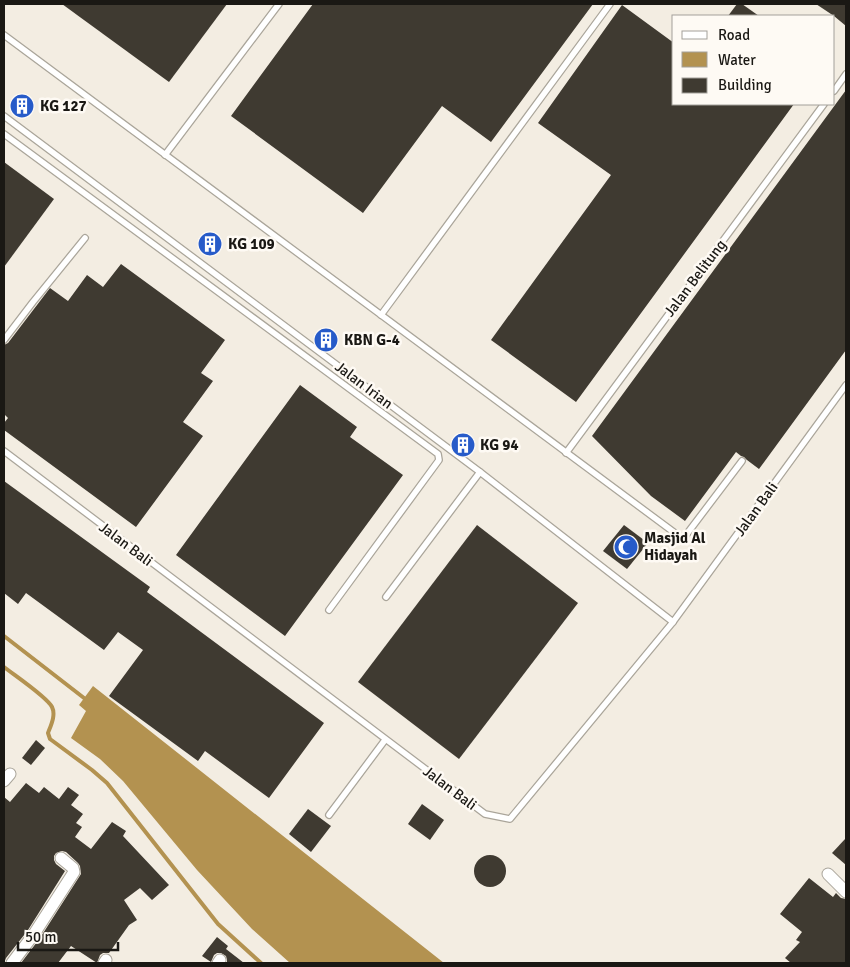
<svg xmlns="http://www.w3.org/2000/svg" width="850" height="967" viewBox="0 0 850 967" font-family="Signika,sans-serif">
<rect width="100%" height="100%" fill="#f3ede2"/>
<path fill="#b39250" d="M93 686 444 963H290L252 929 197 870 123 781 100 759 71 738 86 711 79 705Z"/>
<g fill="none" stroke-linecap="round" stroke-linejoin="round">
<g stroke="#b39250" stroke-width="4">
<path d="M4 636 84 698"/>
<path d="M4 667C14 675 47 697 52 707 56 715 51 725 48 733L50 739 92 770 107 783 218 924 261 963"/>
</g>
</g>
<g fill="#3f3a31">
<path d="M62 4H227L169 82Z"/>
<path d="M313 4H593L491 142 442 106 363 213 231 116Z"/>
<path d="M737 4H742L759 16H728Z"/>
<path d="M816 4H846V26L834 16Z"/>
<path d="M622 5 674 43V104H794L576 402 491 340 611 175 538 123Z"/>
<path d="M846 90V350L759 469 747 460 744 457 741 456 736 452 685 521 651 496 592 436Z"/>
<path d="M19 98 31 105 25 115 13 108Z"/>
<path d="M4 162 54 199 4 267Z"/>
<path d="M208 234 220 242 211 254 200 247Z"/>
<path d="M121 264 225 340 201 373 213 381 183 422 203 436 136 527 4 430V423L8 418 4 414V345L8 343 50 288 68 301 87 275 103 287Z"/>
<path d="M325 332 334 339 328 348 318 341Z"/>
<path d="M300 385 357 427 350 437 403 475 285 636 176 555Z"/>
<path d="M462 437 471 444 465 453 455 445Z"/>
<path d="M4 481 150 587 147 592 324 723 269 798 205 751 198 761 109 696 143 650 118 632 104 650 26 593 18 604 4 593Z"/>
<path d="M477 525 578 603 459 759 358 682Z"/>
<path d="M624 525 648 543 627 569 603 551Z"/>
<path d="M36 740 45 748 31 765 22 758Z"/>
<path d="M26 783 39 793 44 787 59 799 68 787 79 795 71 805 83 814 76 823 82 827 75 837 91 849 112 822 126 831 123 836 169 885 152 900 140 888 124 900 137 920 129 925 109 953H103L100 955 97 963 71 946 58 963H21L40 938 81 874 80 866 78 863 66 852 62 851 56 853 54 856V860L56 864 65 871 28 930 6 958 4 963V797L10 802Z"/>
<path d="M422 804 444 820 430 840 408 824Z"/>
<path d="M308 809 331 826 311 852 289 834Z"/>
<path d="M846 838V865L832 853Z"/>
<circle cx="490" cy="871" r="16"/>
<path d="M809 878 833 897 836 893 841 898 846 899V963H791L785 958 800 942 796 940 802 932 780 914Z"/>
<path d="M217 937 228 946 226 949 244 963H227V960L226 956 221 953H217L214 955 211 962 202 956Z"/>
</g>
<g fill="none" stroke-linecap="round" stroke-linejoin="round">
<defs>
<g id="service">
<path d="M4 35 683 539 742 461"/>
<path d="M834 91 846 74"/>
<path d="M4 116 480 472 673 622"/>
<path d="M4 134 438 454 439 460 329 610"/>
<path d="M165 155 279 4"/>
<path d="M381 315 610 4"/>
<path d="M4 340 33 302 85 238"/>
<path d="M4 451 485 814 510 819 673 622 846 385"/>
<path d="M566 453 824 104"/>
<path d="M386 597 480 472"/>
<path d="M329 815 385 740"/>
</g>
<g id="minor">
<path d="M4 781 10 774"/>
<path d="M828 874 846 892"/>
<path d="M12 963 34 934 74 872 73 868 61 858"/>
<path d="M104 963 106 960"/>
<path d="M218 963 220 960"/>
</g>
</defs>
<use href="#service" stroke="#aaa59a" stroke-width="8"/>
<use href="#minor" stroke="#aaa59a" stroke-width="13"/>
<use href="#service" stroke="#fff" stroke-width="5.5"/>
<use href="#minor" stroke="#fff" stroke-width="11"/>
</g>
<defs>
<symbol id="building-disc" viewBox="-11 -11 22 22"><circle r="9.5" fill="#275bc9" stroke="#fefaf4"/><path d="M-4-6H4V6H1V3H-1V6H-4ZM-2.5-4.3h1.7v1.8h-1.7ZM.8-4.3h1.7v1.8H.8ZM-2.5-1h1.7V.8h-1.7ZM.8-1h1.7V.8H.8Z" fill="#fff"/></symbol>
<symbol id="mosque-disc" viewBox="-11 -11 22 22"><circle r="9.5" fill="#275bc9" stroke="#fefaf4"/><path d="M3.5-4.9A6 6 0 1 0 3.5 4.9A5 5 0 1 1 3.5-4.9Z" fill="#fff"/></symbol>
</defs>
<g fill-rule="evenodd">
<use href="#building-disc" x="8" y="92" width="28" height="28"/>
<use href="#building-disc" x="196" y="230" width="28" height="28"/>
<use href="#building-disc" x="312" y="326" width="28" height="28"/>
<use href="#building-disc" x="449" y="431" width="28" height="28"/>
<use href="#mosque-disc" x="612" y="533" width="28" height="28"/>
</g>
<g text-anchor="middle" stroke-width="5" stroke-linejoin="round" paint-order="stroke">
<g font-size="15" font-weight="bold" fill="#1a1814" stroke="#fefaf4" text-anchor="start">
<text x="40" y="111">KG 127</text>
<text x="228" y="249">KG 109</text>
<text x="344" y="345">KBN G-4</text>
<text x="480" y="450">KG 94</text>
<text x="644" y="543">Masjid Al<tspan x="644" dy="17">Hidayah</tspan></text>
</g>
<g font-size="15" fill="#1a1814" stroke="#fefaf4">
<text transform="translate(695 278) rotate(-53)" y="5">Jalan Belitung</text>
<text transform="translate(364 385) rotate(37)" y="5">Jalan Irian</text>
<text transform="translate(756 509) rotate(-54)" y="5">Jalan Bali</text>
<text transform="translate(126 544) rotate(37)" y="5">Jalan Bali</text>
<text transform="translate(450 788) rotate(37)" y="5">Jalan Bali</text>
</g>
</g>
<rect width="850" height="967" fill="none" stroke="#1a1814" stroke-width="10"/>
<rect x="672" y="15" width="162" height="90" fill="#fefaf4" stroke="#a3a09a"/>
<rect x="682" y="31" width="25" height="8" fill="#ffffff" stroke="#a3a09a"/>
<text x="718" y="40" font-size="15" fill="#1a1814">Road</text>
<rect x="682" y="52" width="25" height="15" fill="#b39250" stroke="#a3a09a"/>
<text x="718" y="65" font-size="15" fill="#1a1814">Water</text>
<rect x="682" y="78" width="25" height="15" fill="#3f3a31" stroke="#a3a09a"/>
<text x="718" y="90" font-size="15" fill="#1a1814">Building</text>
<path d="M18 942v8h100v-8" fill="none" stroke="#1a1814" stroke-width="2.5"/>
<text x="25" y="942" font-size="15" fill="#1a1814" stroke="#fefaf4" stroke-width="4" paint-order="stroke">50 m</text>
</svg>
